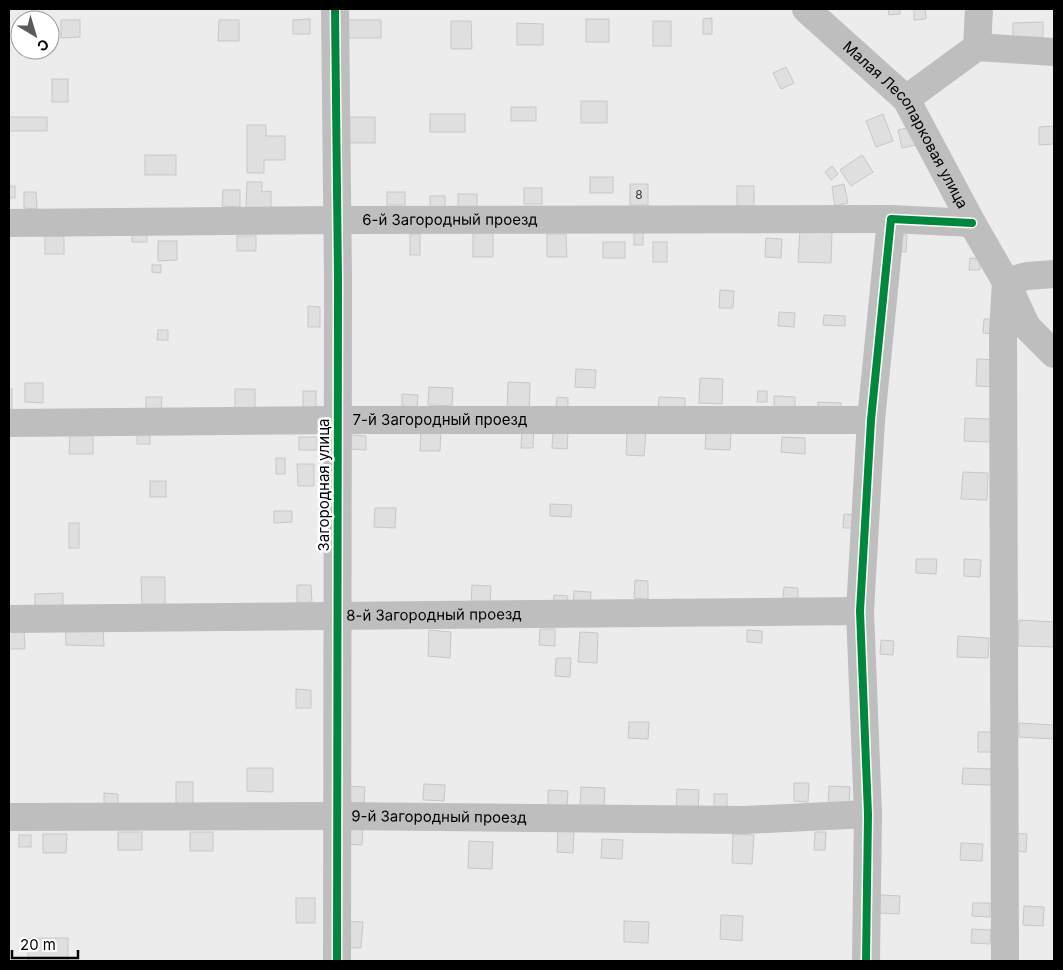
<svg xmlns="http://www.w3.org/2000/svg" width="1063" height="970" viewBox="0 0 1063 970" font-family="Inter,sans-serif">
<rect width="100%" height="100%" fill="#fff"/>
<path fill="#ececec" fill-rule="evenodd" d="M9 9H1054V961H9ZM20 20H50V50H20Z"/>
<g fill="#dfdfdf" stroke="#c7c7c7">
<path d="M888 9H900V14L889 15Z"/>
<path d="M914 9H925L926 19 914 20Z"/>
<path d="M712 18V34H703V19Z"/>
<path d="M310 19V34H293V20Z"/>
<rect x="586" y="19" width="23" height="23"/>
<path d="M61 20H80V37L61 38Z"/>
<path d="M219 20H239V41H218Z"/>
<path d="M347 20H381V38H346Z"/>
<path d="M451 21H471L472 49H451Z"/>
<rect x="653" y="21" width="18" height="25"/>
<path d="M1043 22V38H1013V23Z"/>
<path d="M517 23 543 24V45H517Z"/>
<path d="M786 67 794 83 781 89 773 73Z"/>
<rect x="52" y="79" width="16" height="23"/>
<rect x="581" y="101" width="26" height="22"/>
<rect x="511" y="107" width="25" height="14"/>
<rect x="430" y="114" width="35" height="18"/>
<path d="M883 114 893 141 876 147 866 121Z"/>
<rect x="9" y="117" width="38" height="14"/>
<rect x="348" y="117" width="27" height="26"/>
<path d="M247 125H266V136H285V160H264V173H247Z"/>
<path d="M1054 126V144L1039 145V127Z"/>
<path d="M912 127 916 145 902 148 898 130Z"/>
<rect x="145" y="155" width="31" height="20"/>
<path d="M862 155 873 172 851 186 840 170Z"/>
<path d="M832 166 838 174 831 180 825 172Z"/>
<rect x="590" y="177" width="23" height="16"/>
<path d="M247 182H262V192L271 191V208H246Z"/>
<rect x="630" y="184" width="18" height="21"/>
<path d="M844 184 848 203 835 206 832 187Z"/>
<rect x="9" y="186" width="6" height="12"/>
<rect x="737" y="186" width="17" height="20"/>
<rect x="524" y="188" width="18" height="16"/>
<path d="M223 190H240V207L222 206Z"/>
<path d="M24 192H36L37 209 24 208Z"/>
<rect x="387" y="192" width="18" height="13"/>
<rect x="458" y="194" width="19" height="14"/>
<rect x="430" y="196" width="15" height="14"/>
<path d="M800 230 832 232 831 263 798 262Z"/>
<rect x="132" y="232" width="15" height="10"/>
<rect x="473" y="232" width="20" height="25"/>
<rect x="634" y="232" width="9" height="13"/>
<rect x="410" y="234" width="10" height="21"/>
<path d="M547 234H566L567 257H547Z"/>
<path d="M895 234 907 235 906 252 895 251Z"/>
<rect x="45" y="236" width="19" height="18"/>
<rect x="237" y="236" width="19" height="15"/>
<path d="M766 238 782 239 781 258 765 257Z"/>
<path d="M158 241H177V260L158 261Z"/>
<rect x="603" y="242" width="22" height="16"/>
<rect x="653" y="242" width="14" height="20"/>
<path d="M970 258 980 259V270H969Z"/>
<path d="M152 265H161V273L152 272Z"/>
<path d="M720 290 734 291 733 308H719Z"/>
<path d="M308 306 320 307V327H308Z"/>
<path d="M779 312 795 313 794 327 778 326Z"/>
<path d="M824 315 845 316V326L823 325Z"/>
<path d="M984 319H996V334L983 333Z"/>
<path d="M158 330H168V340H157Z"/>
<path d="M977 359 998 360 996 387 976 386Z"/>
<path d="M576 369 596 370 595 388 575 387Z"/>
<path d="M700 378 723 379 722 404 699 403Z"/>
<path d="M508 382 530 383 529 414 507 413Z"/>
<path d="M25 383H43V403L25 402Z"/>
<path d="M429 387 453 388 452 406 428 405Z"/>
<rect x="9" y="389" width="3" height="25"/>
<rect x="235" y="389" width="20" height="23"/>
<rect x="303" y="391" width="13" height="17"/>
<path d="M758 391H767V402H757Z"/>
<path d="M402 394 418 395 417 407 402 406Z"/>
<path d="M774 396 795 397V410L774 409Z"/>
<path d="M146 397H162L161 413H146Z"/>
<path d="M557 397 568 398V408L556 407Z"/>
<path d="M659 397 685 398V409L658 408Z"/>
<path d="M818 402 841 403V414L818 413Z"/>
<path d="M965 418 991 419 990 442 964 441Z"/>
<path d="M421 428H441L440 451H420Z"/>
<path d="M522 429H534L533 448H521Z"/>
<path d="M627 431 646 432 644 456 626 455Z"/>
<path d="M706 431 731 432 730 450 705 449Z"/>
<rect x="137" y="432" width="13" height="12"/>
<path d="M553 432H568L567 449 552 448Z"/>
<path d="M70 433H93V454H69Z"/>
<path d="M350 435 366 436V450L349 449Z"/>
<rect x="299" y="437" width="18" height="13"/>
<path d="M782 437 805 438V454L781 452Z"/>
<rect x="276" y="458" width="9" height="16"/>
<path d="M297 464H314V486H298Z"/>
<path d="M963 472 988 473 987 500 961 499Z"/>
<rect x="150" y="481" width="16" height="16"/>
<path d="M550 504 572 505 571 517 550 516Z"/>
<path d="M375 508H396L395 528 374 527Z"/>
<path d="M274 511H292V522L274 523Z"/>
<path d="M844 514 857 515V528H843Z"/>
<rect x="69" y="523" width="10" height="25"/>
<path d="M916 559H937L936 574 916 573Z"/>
<path d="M964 559 981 560 980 577 964 576Z"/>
<path d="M141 577H165V609H142Z"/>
<path d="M635 580 648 581V599L634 598Z"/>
<path d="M297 585H311L312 602 297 603Z"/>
<path d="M472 585 491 586 490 605 471 604Z"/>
<path d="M784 587 798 588V599H783Z"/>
<path d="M574 591 591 592 590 610 573 609Z"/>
<path d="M63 593V612L35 613V594Z"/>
<path d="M554 595 568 596 567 605H553Z"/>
<path d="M1019 620 1054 622V647L1018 646Z"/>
<path d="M65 625H103L104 646 66 645Z"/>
<path d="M540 629H555V646L539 645Z"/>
<path d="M9 630H24L25 649H9Z"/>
<path d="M429 630 451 632 450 658 428 656Z"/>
<path d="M747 630 762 631V643L747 642Z"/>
<path d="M580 632 598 633 597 663 578 662Z"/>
<path d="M958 636 989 638 988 658 957 657Z"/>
<path d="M881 640 894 641 893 655 880 654Z"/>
<path d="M556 658H571L570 677 555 676Z"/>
<path d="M296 689 311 690V708H296Z"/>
<path d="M629 722H649L648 739 628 738Z"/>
<path d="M1019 723 1054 725V739L1019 737Z"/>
<path d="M978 732H993L992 752H978Z"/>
<path d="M247 768H273V792L247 791Z"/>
<path d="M963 768 991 769V785L962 784Z"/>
<rect x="176" y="782" width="17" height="26"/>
<path d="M794 783H809L808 802 794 801Z"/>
<path d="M424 784 445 785 444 801 423 800Z"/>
<path d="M348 786 365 787 364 805H347Z"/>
<path d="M829 786 850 787 849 807 828 806Z"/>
<path d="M581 787 605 788 604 808 580 807Z"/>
<path d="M677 789 699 790 698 812 676 811Z"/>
<path d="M548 790 568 791 567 808 548 807Z"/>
<path d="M104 793 118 794V807H104Z"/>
<rect x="714" y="794" width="13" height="15"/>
<path d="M347 827H363L362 845 347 844Z"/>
<path d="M558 829 574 830 573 853 557 852Z"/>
<rect x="118" y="832" width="24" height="18"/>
<rect x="190" y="832" width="23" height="19"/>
<path d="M815 832H826L825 850H814Z"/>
<path d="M1012 833 1027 834 1026 852 1012 851Z"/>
<path d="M43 834H67L66 853H43Z"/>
<path d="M733 834 754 835 752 864 732 863Z"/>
<rect x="19" y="835" width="12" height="12"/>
<path d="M602 839 623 840 622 859 601 858Z"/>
<path d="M469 841 493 842 492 869 468 868Z"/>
<path d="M961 843 983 844 982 861 960 860Z"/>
<path d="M880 895 900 896 899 914 879 913Z"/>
<rect x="296" y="898" width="19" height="25"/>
<path d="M973 903H990V917L972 916Z"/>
<path d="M1024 906 1044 907 1043 926 1023 925Z"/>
<path d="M721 915 743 916 742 941 720 939Z"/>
<path d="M342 921 363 922 361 948 340 947Z"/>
<path d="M624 921 649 922 648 943 624 942Z"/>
<path d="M972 929 991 930 990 944 971 943Z"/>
<rect x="28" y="938" width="40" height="23"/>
</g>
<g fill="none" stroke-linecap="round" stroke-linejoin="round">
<g stroke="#bebebe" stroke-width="28">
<path d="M335 9 338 279 337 961"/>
<path id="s1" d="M806 9 906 99 972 223 1006 282 1027 327 1054 354"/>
<path d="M977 47 1054 52"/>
<path d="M906 99 977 47 979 9"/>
<path id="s2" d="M9 223 337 220 891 219"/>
<path id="s3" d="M9 423 338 420H871"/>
<path id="s4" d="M9 619 860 611"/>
<path id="s5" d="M9 817 337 816 745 820 868 814"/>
<path d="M866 961 868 814 860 611 871 420 891 219 972 223"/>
<path d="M1005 961 1003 330 1006 282 1027 276 1054 274"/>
</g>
<defs>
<g id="cycleway">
<path d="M335 9 338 279 337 961"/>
<path d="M866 961 868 814 860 611 871 420 891 219 972 223"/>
</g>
</defs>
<use href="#cycleway" stroke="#fff" stroke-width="11"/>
<use href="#cycleway" stroke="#00873e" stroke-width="8"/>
</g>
<g text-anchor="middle" stroke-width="5" stroke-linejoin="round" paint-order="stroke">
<g font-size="12" fill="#383838">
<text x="639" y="199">8</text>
</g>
<g font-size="15" fill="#000" stroke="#fff">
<text dy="5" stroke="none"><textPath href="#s1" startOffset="155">Малая Лесопарковая улица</textPath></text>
<text dy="5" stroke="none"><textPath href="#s2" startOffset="441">6-й Загородный проезд</textPath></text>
<text dy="5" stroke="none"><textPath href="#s3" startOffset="431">7-й Загородный проезд</textPath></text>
<text transform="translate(324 485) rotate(-90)" y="5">Загородная улица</text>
<text dy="5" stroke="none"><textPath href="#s4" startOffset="425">8-й Загородный проезд</textPath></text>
<text dy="5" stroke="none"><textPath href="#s5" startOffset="430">9-й Загородный проезд</textPath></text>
</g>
</g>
<rect width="1063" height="970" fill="none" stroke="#000000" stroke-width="20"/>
<g transform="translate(35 35) rotate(142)"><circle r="24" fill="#ffffff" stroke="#999999"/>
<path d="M0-4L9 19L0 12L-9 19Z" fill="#595959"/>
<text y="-8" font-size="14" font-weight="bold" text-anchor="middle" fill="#000000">С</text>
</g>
<path d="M12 950v8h66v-8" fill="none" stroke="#000000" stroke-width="2.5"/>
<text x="20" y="950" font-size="15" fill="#000000" stroke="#ffffff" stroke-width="4" paint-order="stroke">20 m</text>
</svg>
